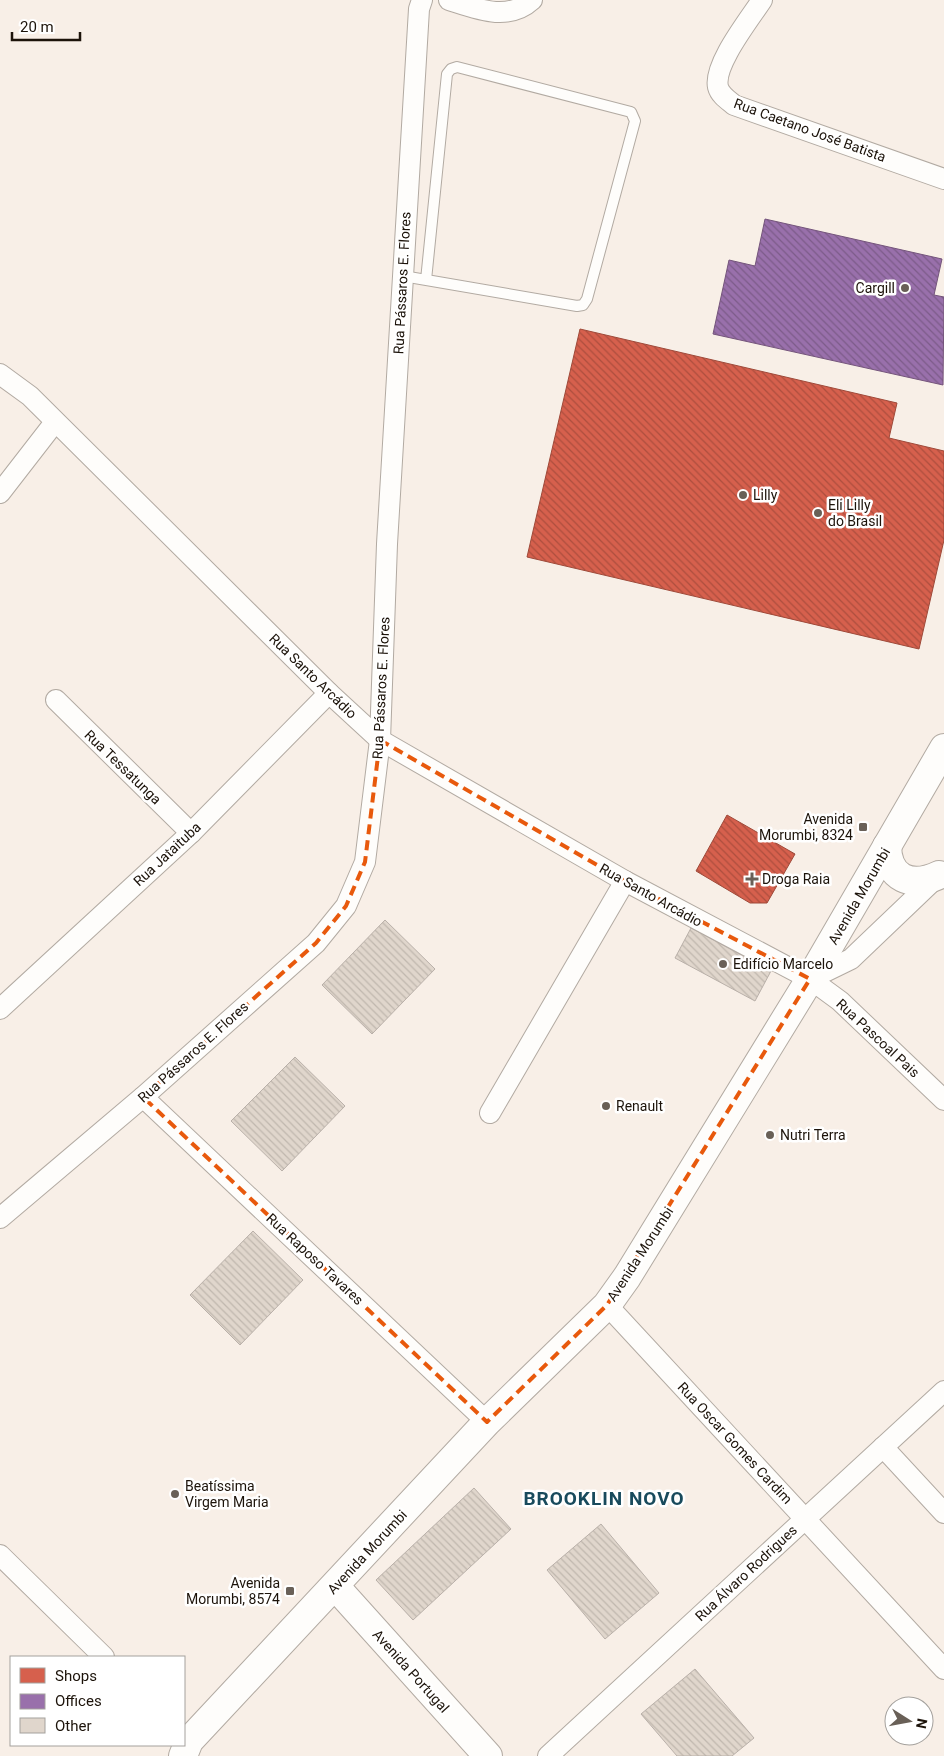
<svg xmlns="http://www.w3.org/2000/svg" width="944" height="1756" viewBox="0 0 944 1756" font-family="Roboto,sans-serif">
<defs>
<pattern id="shops-back-hatch" width="6" height="6" patternUnits="userSpaceOnUse" patternTransform="scale(1.25)"><rect width="6" height="6" fill="#d6604d"/><path d="M-1 5l2 2M0 0l6 6M5-1l2 2" fill="none" stroke="#ad4e3e"/></pattern>
<pattern id="offices-back-hatch" width="6" height="6" patternUnits="userSpaceOnUse" patternTransform="scale(1.25)"><rect width="6" height="6" fill="#9970ab"/><path d="M-1 5l2 2M0 0l6 6M5-1l2 2" fill="none" stroke="#7c5b89"/></pattern>
<pattern id="building-back-hatch" width="6" height="6" patternUnits="userSpaceOnUse" patternTransform="scale(1.25)"><rect width="6" height="6" fill="#e0d6cc"/><path d="M-1 5l2 2M0 0l6 6M5-1l2 2" fill="none" stroke="#c0b7ae"/></pattern>
</defs>
<rect width="100%" height="100%" fill="#f8efe7"/>
<g fill="url(#shops-back-hatch)" stroke="#9e4939">
<path d="M580 329 897 403 889 438 944 451V540L919 649 527 557Z"/>
<path d="M727 815 795 854 767 903H750L696 871Z"/>
</g>
<path fill="url(#offices-back-hatch)" stroke="#74547b" d="M765 219 942 259 934 295 944 297 943 385 713 334 729 260 755 266Z"/>
<g fill="url(#building-back-hatch)" stroke="#b9b0a9">
<path d="M385 920 435 969 372 1034 322 985Z"/>
<path d="M691 928 771 971 755 1001 675 958Z"/>
<path d="M295 1057 345 1106 282 1171 231 1121Z"/>
<path d="M253 1231 303 1280 240 1345 190 1295Z"/>
<path d="M474 1488 511 1529 413 1620 376 1580Z"/>
<path d="M601 1524 659 1593 605 1639 547 1570Z"/>
<path d="M695 1669 754 1738 732 1756H677L641 1714Z"/>
</g>
<g fill="none" stroke-linecap="round" stroke-linejoin="round">
<defs>
<path id="lane" d="M403 276 577 306 583 305 587 299 635 121 631 112 457 67 451 69 447 74 426 280"/>
<g id="street">
<path d="M449 0C477 9 508 22 532 0"/>
<path d="M762 0C749 20 713 65 718 87 720 95 728 100 734 105L944 179"/>
<path d="M0 374 30 396 329 693 380 740 625 881 810 979 840 1001 944 1100"/>
<path d="M0 493 55 422"/>
<path d="M56 700 191 833"/>
<path d="M810 979 851 959 938 876"/>
<path d="M0 1009 191 833 329 693"/>
<path d="M143 1097 487 1422"/>
<path d="M490 1113 625 881"/>
<path d="M0 1218 143 1097 316 943 346 906 365 862 380 740 387 544 419 9 422 0"/>
<path d="M607 1305 944 1669"/>
<path d="M883 1447 944 1513"/>
<path d="M0 1555 104 1657"/>
<path d="M548 1756 944 1391"/>
</g>
<g id="secondary">
<path d="M887 846C888 879 911 888 939 875"/>
<path d="M335 1586 488 1756"/>
<path d="M183 1756 189 1741 487 1422 607 1305 627 1277 810 979 944 748"/>
</g>
</defs>
<use href="#lane" stroke="#b2aaa2" stroke-width="12"/>
<use href="#street" stroke="#b2aaa2" stroke-width="22"/>
<use href="#secondary" stroke="#b2aaa2" stroke-width="30"/>
<use href="#lane" stroke="#fefdfb" stroke-width="10"/>
<use href="#street" stroke="#fefdfb" stroke-width="20"/>
<use href="#secondary" stroke="#fefdfb" stroke-width="28"/>
</g>
<path fill="none" stroke="#e8590c" stroke-width="4" stroke-dasharray="10 6" stroke-linejoin="round" d="M380 740 625 881 810 979 607 1305 487 1422 143 1097 316 943 346 906 365 862Z"/>
<g fill="#696057" stroke="#fff" stroke-width="2">
<circle cx="905" cy="288" r="5"/>
<circle cx="743" cy="495" r="5"/>
<circle cx="818" cy="513" r="5"/>
<rect x="858" y="822" width="10" height="10" rx="2.5"/>
<path d="M749.5 871.5h5v5h5v5h-5v5h-5v-5h-5v-5h5z"/>
<circle cx="723" cy="964" r="5"/>
<circle cx="606" cy="1106" r="5"/>
<circle cx="770" cy="1135" r="5"/>
<circle cx="175" cy="1494" r="5"/>
<rect x="285" y="1586" width="10" height="10" rx="2.5"/>
</g>
<g text-anchor="middle" stroke-width="5" stroke-linejoin="round" paint-order="stroke">
<g font-size="14" fill="#1c130a" stroke="#fff">
<text transform="translate(810 130) rotate(20)" y="5">Rua Caetano José Batista</text>
<text transform="translate(402 283) rotate(-87)" y="5">Rua Pássaros E. Flores</text>
<text transform="translate(313 676) rotate(44)" y="5">Rua Santo Arcádio</text>
<text transform="translate(381 688) rotate(-87)" y="5">Rua Pássaros E. Flores</text>
<text transform="translate(123 767) rotate(44)" y="5">Rua Tessatunga</text>
<text transform="translate(167 854) rotate(-43)" y="5">Rua Jataituba</text>
<text transform="translate(651 895) rotate(29)" y="5">Rua Santo Arcádio</text>
<text transform="translate(859 896) rotate(-60)" y="5">Avenida Morumbi</text>
<text transform="translate(878 1038) rotate(43)" y="5">Rua Pascoal Pais</text>
<text transform="translate(193 1052) rotate(-42)" y="5">Rua Pássaros E. Flores</text>
<text transform="translate(640 1254) rotate(-57)" y="5">Avenida Morumbi</text>
<text transform="translate(315 1259) rotate(43)" y="5">Rua Raposo Tavares</text>
<text transform="translate(735 1443) rotate(47)" y="5">Rua Oscar Gomes Cardim</text>
<text transform="translate(367 1552) rotate(-47)" y="5">Avenida Morumbi</text>
<text transform="translate(746 1573) rotate(-43)" y="5">Rua Álvaro Rodrigues</text>
<text transform="translate(411 1671) rotate(48)" y="5">Avenida Portugal</text>
</g>
<g font-size="14" fill="#1c130a" stroke="#fff" text-anchor="start">
<text x="895" y="293" text-anchor="end">Cargill</text>
<text x="753" y="500">Lilly</text>
<text x="828" y="510">Eli Lilly<tspan x="828" dy="16">do Brasil</tspan></text>
<text x="853" y="824" text-anchor="end">Avenida<tspan x="853" dy="16">Morumbi, 8324</tspan></text>
<text x="762" y="884">Droga Raia</text>
<text x="733" y="969">Edifício Marcelo</text>
<text x="616" y="1111">Renault</text>
<text x="780" y="1140">Nutri Terra</text>
<text x="185" y="1491">Beatíssima<tspan x="185" dy="16">Virgem Maria</tspan></text>
<text x="280" y="1588" text-anchor="end">Avenida<tspan x="280" dy="16">Morumbi, 8574</tspan></text>
</g>
<g font-size="19" font-weight="bold" letter-spacing="1" fill="#184a5c" stroke="#fff">
<text x="604" y="1505">BROOKLIN NOVO</text>
</g>
</g>
<rect x="10" y="1656" width="175" height="90" fill="#ffffff" stroke="#a4a19d"/>
<rect x="20" y="1668" width="25" height="15" fill="#d6604d" stroke="#a4a19d"/>
<text x="55" y="1681" font-size="15" fill="#1c130a">Shops</text>
<rect x="20" y="1694" width="25" height="15" fill="#9970ab" stroke="#a4a19d"/>
<text x="55" y="1706" font-size="15" fill="#1c130a">Offices</text>
<rect x="20" y="1718" width="25" height="15" fill="#e0d6cc" stroke="#a4a19d"/>
<text x="55" y="1731" font-size="15" fill="#1c130a">Other</text>
<g transform="translate(909 1721) rotate(101)"><circle r="24" fill="#ffffff" stroke="#a4a19d"/>
<path d="M0-4L9 19L0 12L-9 19Z" fill="#696057"/>
<text y="-8" font-size="14" font-weight="bold" text-anchor="middle" fill="#1c130a">N</text>
</g>
<path d="M12 32v8h68v-8" fill="none" stroke="#1c130a" stroke-width="2.5"/>
<text x="20" y="32" font-size="15" fill="#1c130a" stroke="#ffffff" stroke-width="4" paint-order="stroke">20 m</text>
</svg>
